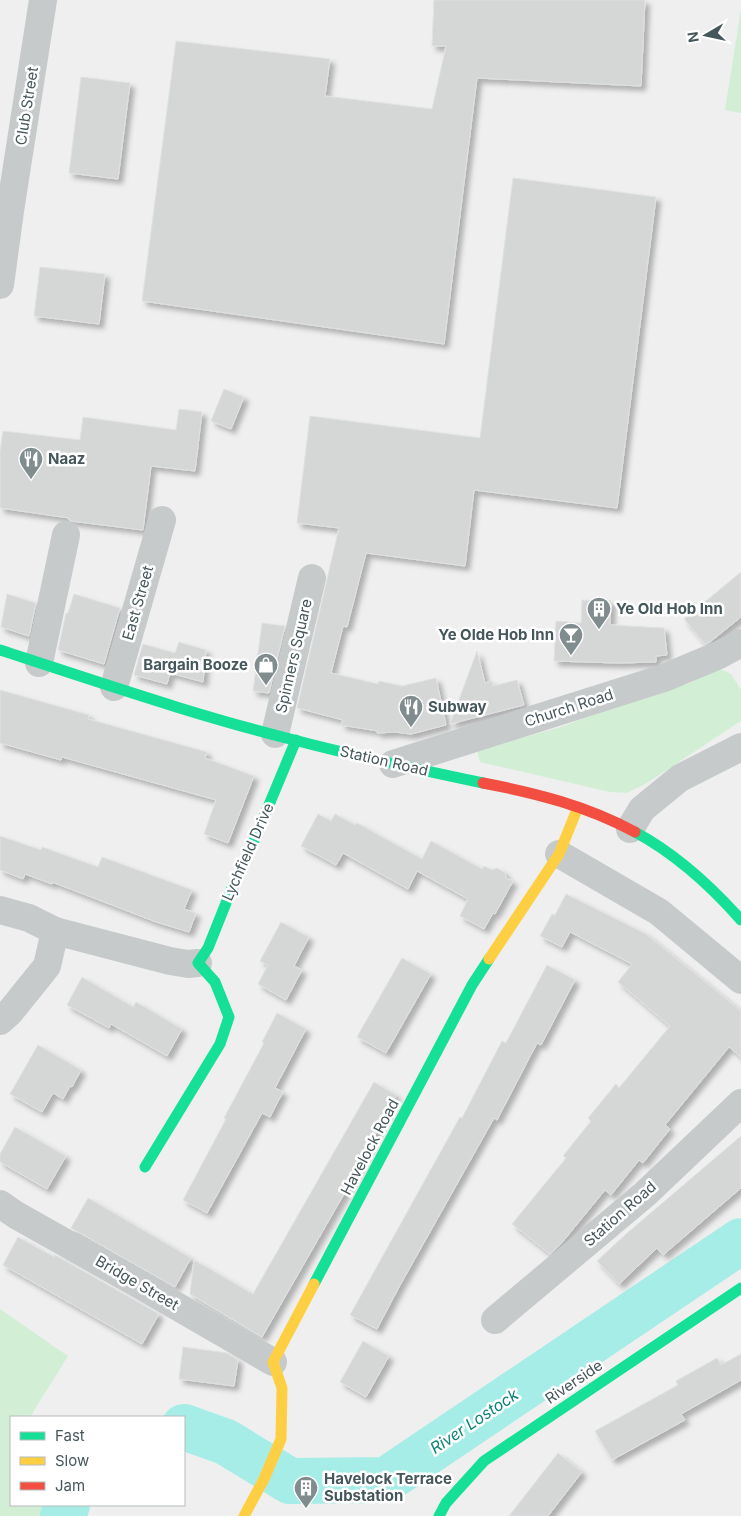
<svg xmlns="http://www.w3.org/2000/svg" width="741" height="1516" viewBox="0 0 741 1516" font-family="Inter,sans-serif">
<defs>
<filter id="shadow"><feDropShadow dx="4.5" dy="4.5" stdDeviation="2.5" flood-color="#0004"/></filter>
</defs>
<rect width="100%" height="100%" fill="#efefef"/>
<g fill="#d2efd5">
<path d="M741 9V113L725 110Z"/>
<path d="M718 668 731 674 741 690V721L647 783 627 793 610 792 480 762 477 751 564 726 632 700 690 683Z"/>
<path d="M0 1309 68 1356 30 1417H11V1505H67L63 1516H0Z"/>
</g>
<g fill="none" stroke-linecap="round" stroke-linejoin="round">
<g stroke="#a7ede7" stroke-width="46">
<path d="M184 1427 226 1442 290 1481 386 1480 741 1241"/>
<path d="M63 1516 67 1505"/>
</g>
</g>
<g fill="#d5d7d7" stroke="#e0e1e2" filter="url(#shadow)">
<path d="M434 0H645L641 86 477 78 444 344 142 301 176 41 330 59 325 96 432 109 446 46H432Z"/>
<path d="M81 77 130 83 118 179 69 173Z"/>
<path d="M513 178 656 197 617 508 474 490 465 566 366 553 347 627 343 626 331 673 378 684 379 681 402 686 436 678 446 725 411 734 395 732 377 733 378 731 341 725 343 720 297 708 339 528 297 523 310 416 480 438Z"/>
<path d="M40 267 105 274 99 324 34 316Z"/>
<path d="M224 389 244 397 231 429 211 421Z"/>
<path d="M179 409 202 412 195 471 151 466 143 530 71 521 69 520V518L0 508V452L3 431 80 440 83 417 176 430Z"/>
<path d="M741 572V617L710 642 705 644 684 619Z"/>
<path d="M7 594 36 603 29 636 1 627Z"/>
<path d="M74 594 120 608 104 664 58 650 66 613H68Z"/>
<path d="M582 600 611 601 610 625 664 628 667 655 656 656V662L618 663 554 661 556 621 581 623Z"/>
<path d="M262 623 285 626 269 693 253 691Z"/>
<path d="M179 642 206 650 203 682 170 673 167 684 134 675 143 644 175 653Z"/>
<path d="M477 651 485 683 492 681 493 686 517 680 524 705 450 724Z"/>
<path d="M0 690 89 715 88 719 207 752 205 758 254 776 228 843 204 834 216 800 62 757 61 760 0 743Z"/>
<path d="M318 814 331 821 335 814 355 825 357 823 422 859 431 841 482 869 484 866 492 870 497 868 505 873 506 878 513 881 495 914 493 913 484 929 460 916 468 899 417 871 408 889 343 853 336 865 301 846Z"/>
<path d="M0 836 41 850 42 847 98 867 102 857 192 890 184 909 196 913 189 932 156 922 52 882V884L25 874 23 879 0 870Z"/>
<path d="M566 894 646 934 741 1011V1057L729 1047 665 1125 670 1129 643 1163 639 1160 611 1195 605 1190 560 1245 550 1254 512 1224 566 1158 563 1156 591 1121 588 1118 616 1084 619 1088 670 1026 618 982 632 964 570 932 562 947 540 936 552 914 555 915Z"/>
<path d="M281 922 309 937 294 966 302 970 286 1000 258 984 268 965 260 961Z"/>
<path d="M402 958 431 974 386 1053 357 1037Z"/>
<path d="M547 965 575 980 541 1045 537 1043 497 1120 494 1118 399 1287 377 1329 350 1315 460 1117 462 1118 502 1041 506 1043Z"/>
<path d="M82 977 133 1007 136 1002 182 1029 167 1056 111 1024 109 1028 67 1005Z"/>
<path d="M277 1013 306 1029 275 1088 283 1092 275 1107 270 1117 262 1113 207 1213 183 1200 226 1119 224 1118 264 1043 262 1042Z"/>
<path d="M38 1045 81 1070 72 1087 70 1086 63 1099 53 1093 42 1112 10 1094Z"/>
<path d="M374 1082 396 1095 348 1187 262 1337 190 1294 194 1260 253 1294Z"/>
<path d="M15 1127 66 1156 47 1189 0 1162V1154Z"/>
<path d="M741 1136V1188L663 1255 657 1248 619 1284 597 1261 626 1234Z"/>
<path d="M88 1198 191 1258 175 1287 71 1228Z"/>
<path d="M18 1237 54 1257 55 1255 159 1314 142 1344 3 1265Z"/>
<path d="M363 1341 389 1356 366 1397 340 1382Z"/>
<path d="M183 1347 227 1353 238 1360 234 1386 179 1379Z"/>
<path d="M741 1354V1380L681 1414 685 1420 612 1460 595 1431 678 1385 676 1381 717 1358 721 1365Z"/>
<path d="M558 1453 582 1472 548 1516H509Z"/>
</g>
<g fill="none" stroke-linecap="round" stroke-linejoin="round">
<g stroke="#c6cacb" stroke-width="28">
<path d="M0 285 10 211 43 0"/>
<path d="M39 663 66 535"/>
<path d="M114 687 162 520"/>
<path d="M275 734 312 578"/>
<path d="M393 764 664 678 719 655 741 643"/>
<path d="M630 829 642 809 680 778 741 747"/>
<path d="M559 854 659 912 741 980"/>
<path d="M0 910 29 918 55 931 170 961 188 964 198 963"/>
<path d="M0 1021 10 1012 47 966 55 931"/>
<path d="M0 1204 16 1215 142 1286 273 1362"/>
<path d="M495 1320 645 1194 741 1103"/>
</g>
<g stroke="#16e098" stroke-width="11">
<path d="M0 650C99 682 197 716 298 741 359 757 421 770 483 783"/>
<path d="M635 832C676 854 710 885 741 920"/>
<path d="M145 1167 220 1044 229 1017 215 982 198 963 208 948 232 888 251 848 296 740"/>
<path d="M314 1284 472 985 489 959"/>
<path d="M439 1516 446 1503 484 1461 741 1288"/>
</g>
<g stroke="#ffcf43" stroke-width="11">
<path d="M489 959 559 854 578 807"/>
<path d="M244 1516 264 1479 281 1439 282 1388 273 1362 314 1284"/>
</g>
<path stroke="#f24e42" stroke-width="11" d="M483 783C536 793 587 806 635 832"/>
</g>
<defs>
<symbol id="restaurant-pin" viewBox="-11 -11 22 30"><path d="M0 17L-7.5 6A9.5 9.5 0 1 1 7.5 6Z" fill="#818c8f" stroke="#fff"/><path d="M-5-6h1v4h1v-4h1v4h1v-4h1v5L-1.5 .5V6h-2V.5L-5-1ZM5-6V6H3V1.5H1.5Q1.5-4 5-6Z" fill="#fff"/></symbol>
<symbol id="building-pin" viewBox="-11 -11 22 30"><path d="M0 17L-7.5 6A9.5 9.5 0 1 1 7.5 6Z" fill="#818c8f" stroke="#fff"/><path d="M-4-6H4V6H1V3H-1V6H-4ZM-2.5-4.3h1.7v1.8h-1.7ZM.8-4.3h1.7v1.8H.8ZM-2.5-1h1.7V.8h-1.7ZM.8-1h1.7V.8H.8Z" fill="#fff"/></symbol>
<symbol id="bar-pin" viewBox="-11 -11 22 30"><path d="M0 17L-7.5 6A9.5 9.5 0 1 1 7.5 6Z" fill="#818c8f" stroke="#fff"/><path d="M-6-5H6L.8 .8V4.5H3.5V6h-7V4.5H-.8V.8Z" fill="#fff"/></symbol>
<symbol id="shop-pin" viewBox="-11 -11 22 30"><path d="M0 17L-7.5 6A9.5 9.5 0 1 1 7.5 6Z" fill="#818c8f" stroke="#fff"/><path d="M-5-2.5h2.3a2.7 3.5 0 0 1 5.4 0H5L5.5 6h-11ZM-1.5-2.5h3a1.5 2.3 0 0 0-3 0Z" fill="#fff"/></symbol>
</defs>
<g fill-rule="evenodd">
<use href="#restaurant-pin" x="17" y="445" width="28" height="38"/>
<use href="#building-pin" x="585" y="595" width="28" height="38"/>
<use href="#bar-pin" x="557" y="621" width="28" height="38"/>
<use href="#shop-pin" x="252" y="651" width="28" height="38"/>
<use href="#restaurant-pin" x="397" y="693" width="28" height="38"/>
<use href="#building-pin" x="292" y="1474" width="28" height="38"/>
</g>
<g text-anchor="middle" stroke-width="5" stroke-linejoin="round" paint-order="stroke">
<g font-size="15" fill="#46575b" stroke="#fff">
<text transform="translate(27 106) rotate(-81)" y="5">Club Street</text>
<text transform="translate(138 603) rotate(-74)" y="5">East Street</text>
<text transform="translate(294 656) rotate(-77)" y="5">Spinners Square</text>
<text transform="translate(569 708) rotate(-18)" y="5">Church Road</text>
<text transform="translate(384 761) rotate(13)" y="5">Station Road</text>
<text transform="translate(248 852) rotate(-66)" y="5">Lychfield Drive</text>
<text transform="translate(370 1147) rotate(-62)" y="5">Havelock Road</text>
<text transform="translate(620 1214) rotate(-41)" y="5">Station Road</text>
<text transform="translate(137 1283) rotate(30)" y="5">Bridge Street</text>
<text transform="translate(574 1382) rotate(-34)" y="5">Riverside</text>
</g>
<g font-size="15" font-weight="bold" fill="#46575b" stroke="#fff" text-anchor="start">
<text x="48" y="464">Naaz</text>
<text x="616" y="614">Ye Old Hob Inn</text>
<text x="554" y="640" text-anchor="end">Ye Olde Hob Inn</text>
<text x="248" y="670" text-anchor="end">Bargain Booze</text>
<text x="428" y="712">Subway</text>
<text x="324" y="1484">Havelock Terrace<tspan x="324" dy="17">Substation</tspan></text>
</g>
<g font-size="16" font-style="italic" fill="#0c8378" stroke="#fff">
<text transform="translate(474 1421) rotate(-34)" y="6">River Lostock</text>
</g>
</g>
<rect x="10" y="1416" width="175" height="90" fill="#ffffff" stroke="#b5bcbd"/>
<rect x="20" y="1432" width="25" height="8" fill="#16e098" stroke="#b5bcbd"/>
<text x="55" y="1441" font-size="15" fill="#46575b">Fast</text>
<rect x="20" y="1457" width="25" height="8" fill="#ffcf43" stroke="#b5bcbd"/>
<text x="55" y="1466" font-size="15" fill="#46575b">Slow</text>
<rect x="20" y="1482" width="25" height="8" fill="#f24e42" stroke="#b5bcbd"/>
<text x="55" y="1491" font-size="15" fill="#46575b">Jam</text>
<g transform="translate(706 35) rotate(261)" stroke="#ffffff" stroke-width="4" paint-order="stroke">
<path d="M0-4L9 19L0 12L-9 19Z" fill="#46575b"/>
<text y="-8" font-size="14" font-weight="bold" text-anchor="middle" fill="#46575b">N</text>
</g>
</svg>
